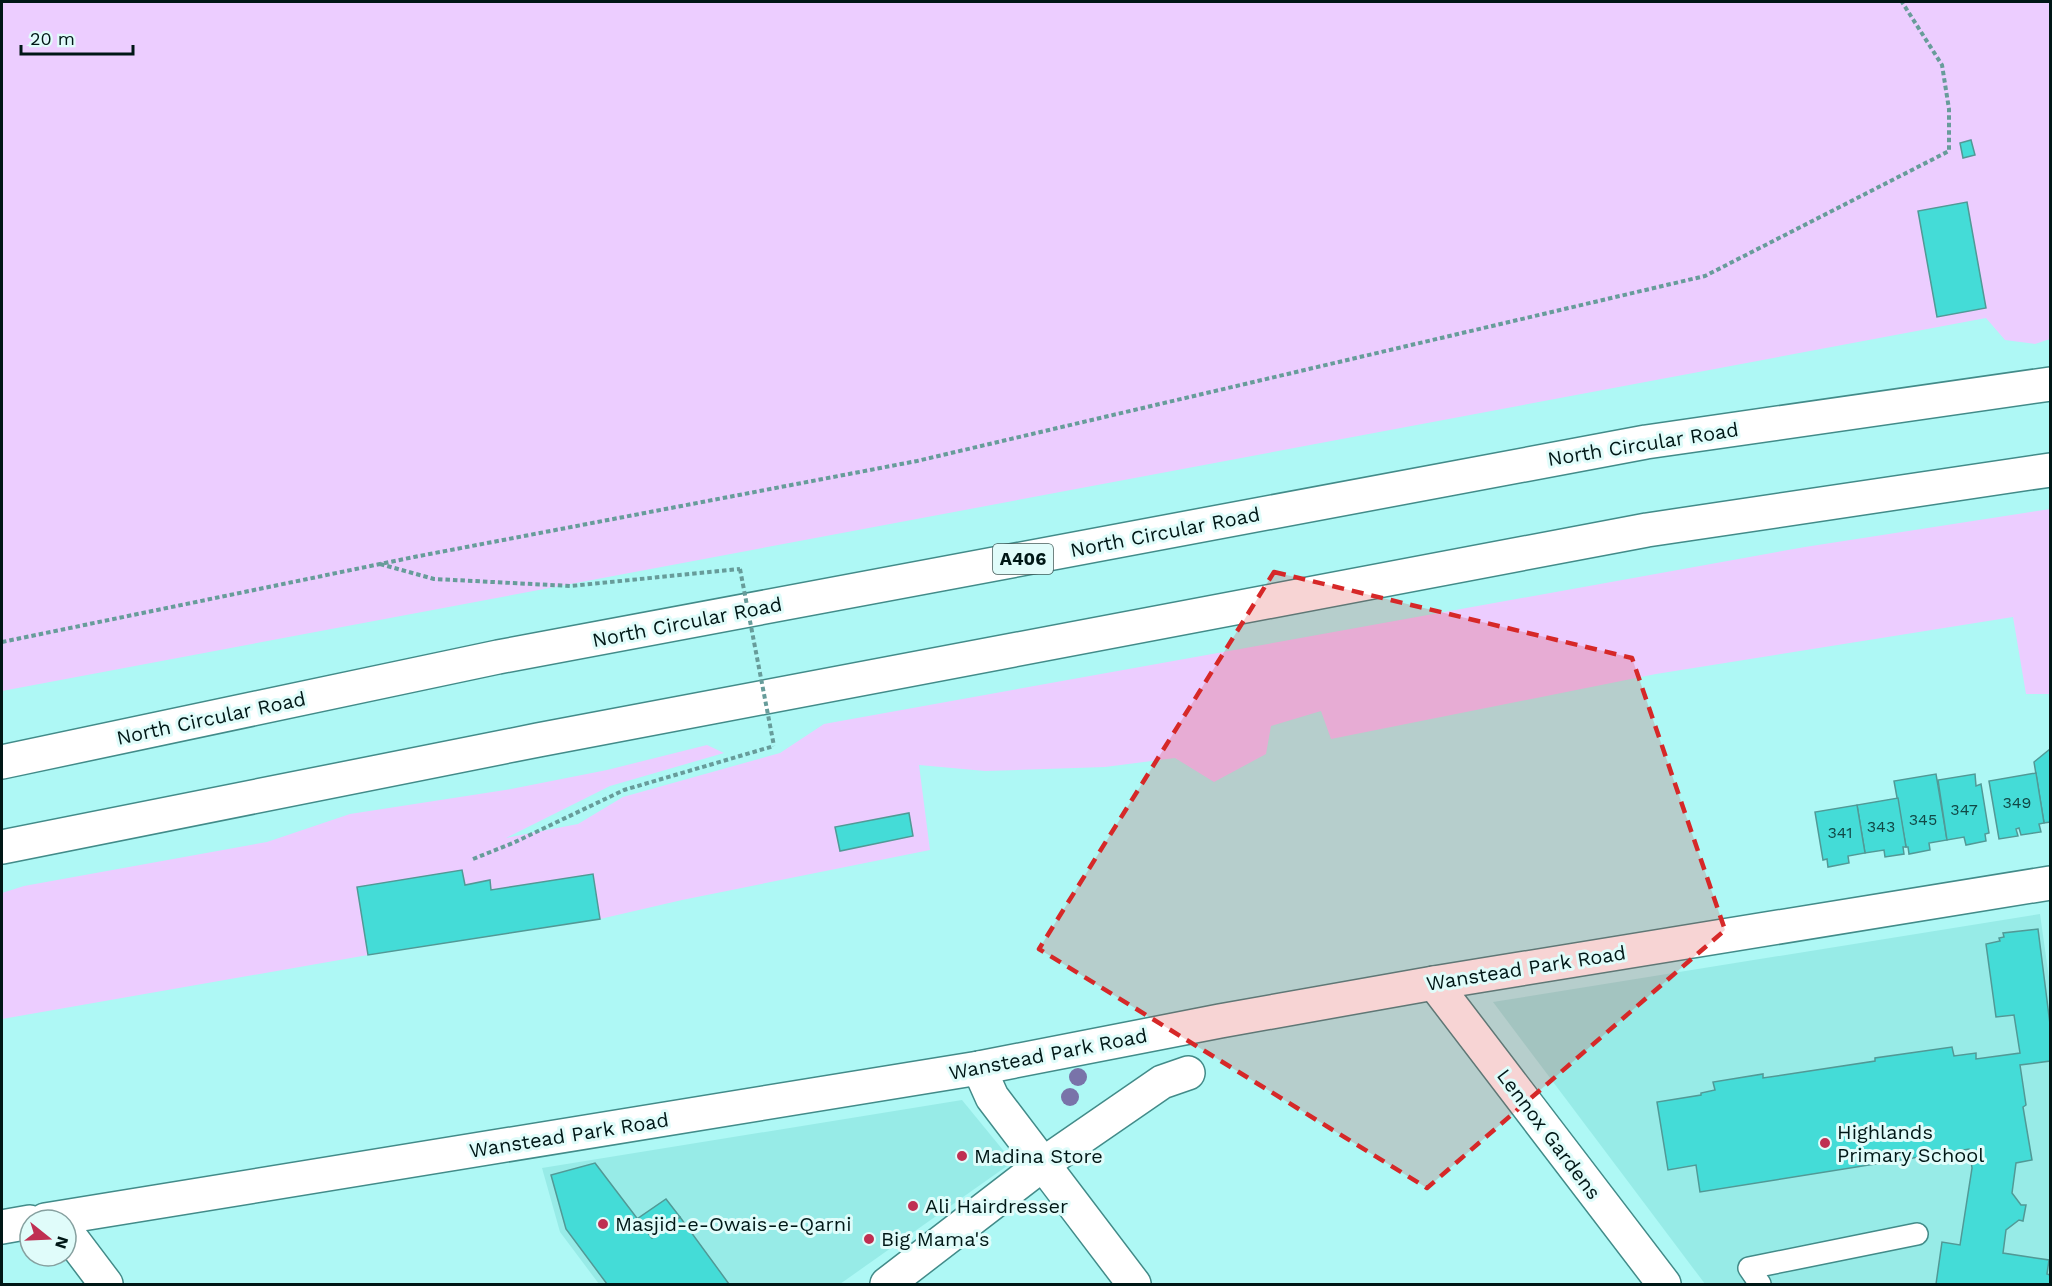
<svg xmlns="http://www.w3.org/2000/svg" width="2052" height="1286" viewBox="0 0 2052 1286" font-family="'Work Sans',sans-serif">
<rect width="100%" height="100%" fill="#aef8f5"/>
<g fill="#97ebe7">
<path d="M2040 914 2050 985V1284H1705L1493 1002Z"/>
<path d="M962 1100 1007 1155V1166L840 1284H599L560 1232 542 1168Z"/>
</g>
<g fill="#eccdff">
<path d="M2 2H2050V339L2035 344 2005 340 1986 318 2 691Z"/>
<path d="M2050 509V694H2026L2013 617 1656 674 1331 739 1321 711 1271 726 1266 754 1214 782 1175 758 1105 767 985 771 919 765 930 850 682 900 600 919 368 955 2 1019V893L24 886 267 842 350 814 511 789 607 770 707 745 724 753 610 786 506 838 578 824 623 797 780 753 824 724 1805 547Z"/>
</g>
<g fill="#44dcd7" stroke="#519996" stroke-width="1.5">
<path d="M1971 140 1975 155 1963 158 1960 143Z"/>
<path d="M1967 202 1986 308 1937 317 1918 211Z"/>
<path d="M2050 749V822L2044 823 2034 762Z"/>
<path d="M2036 773 2044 823 2039 824 2041 832 2021 835 2019 828 2016 829 2018 836 1999 839 1989 781Z"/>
<path d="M1936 774 1947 840 1929 843 1930 850 1909 854 1908 847H1906L1894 781Z"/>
<path d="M1975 774 1976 786 1981 784 1989 833 1985 834 1986 841 1966 845 1964 837 1947 840 1938 780Z"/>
<path d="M1898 798 1906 847H1903L1904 854 1885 857 1884 850 1865 853 1857 805Z"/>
<path d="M1857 805 1865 853 1848 856 1849 863 1828 867 1827 859 1823 860 1815 812Z"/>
<path d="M909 813 913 836 840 851 835 827Z"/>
<path d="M462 870 465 885 490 880 491 890 593 874 600 919 368 955 357 887Z"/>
<path d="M2038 929 2050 1024V1061L2020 1065 2026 1105 2023 1107 2032 1160 2016 1163 2012 1193 2021 1205H2026L2023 1221 2019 1220 2006 1230 2003 1253 2049 1260 2047 1274 2050 1275V1284H1936L1942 1242 1960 1245 1972 1168 1969 1149 1700 1192 1696 1165 1668 1170 1657 1102 1701 1095V1093L1715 1090 1713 1082 1763 1074V1078L1875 1061V1058L1952 1047 1954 1056 1976 1053V1059L2020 1053 2014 1015 1996 1017 1986 944 2000 941 1999 938 2004 937 2003 933Z"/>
<path d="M595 1163 652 1238 680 1217 729 1284H607L566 1229 551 1175Z"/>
<path d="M666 1199 680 1217 652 1238 637 1219Z"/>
</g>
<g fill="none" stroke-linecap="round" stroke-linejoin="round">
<defs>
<path id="lane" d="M1760 1284 1749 1268 1917 1234"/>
<g id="street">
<path d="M1434 983 1664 1284"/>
<path d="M979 1068 992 1097 1134 1284"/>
<path d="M45 1220 979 1068 1220 1021 1434 983 2050 883"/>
<path d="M2 1227 30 1222"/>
<path d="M66 1231 106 1284"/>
<path d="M887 1284 1043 1164 1162 1082 1188 1073"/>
</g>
<g id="highway">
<path d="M2 762 498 657 1646 442 2050 384"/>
<path d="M2 847 538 740 1647 530 2050 470"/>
</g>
</defs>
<use href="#lane" stroke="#428b89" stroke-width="24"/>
<use href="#street" stroke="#428b89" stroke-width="36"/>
<use href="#highway" stroke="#428b89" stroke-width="36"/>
<g stroke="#679c9a" stroke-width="4" stroke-dasharray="4.5 3" stroke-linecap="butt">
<path d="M380 564 434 579 571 586 740 569"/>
<path d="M2 642 414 557 917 461 1705 276 1949 151V109L1942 65 1902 2"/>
<path d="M473 859 513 843 624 790 774 746"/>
</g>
<use href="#lane" stroke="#fff" stroke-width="21"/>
<use href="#street" stroke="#fff" stroke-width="33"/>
<use href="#highway" stroke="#fff" stroke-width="33"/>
<path stroke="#679c9a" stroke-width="4" stroke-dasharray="4.5 3" stroke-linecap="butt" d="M740 569 774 746"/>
</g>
<g fill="#7973a9">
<circle cx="1078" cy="1077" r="9"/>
<circle cx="1070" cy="1097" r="9"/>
</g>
<path fill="#d62828" fill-opacity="0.2" stroke="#d62828" stroke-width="4.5" stroke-dasharray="12 8" stroke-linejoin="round" d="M1274 572 1632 658 1725 930 1427 1188 1039 949Z"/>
<g fill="#bf2f52" stroke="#e0fcfa" stroke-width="2">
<circle cx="1825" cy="1143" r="6"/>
<circle cx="962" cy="1156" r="6"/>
<circle cx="913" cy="1206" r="6"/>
<circle cx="603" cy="1224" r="6"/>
<circle cx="869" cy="1239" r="6"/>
</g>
<g text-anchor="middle" stroke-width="6" stroke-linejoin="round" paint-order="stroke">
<g font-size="16" fill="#114846">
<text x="2017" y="808">349</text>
<text x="1964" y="815">347</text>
<text x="1923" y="825">345</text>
<text x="1881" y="832">343</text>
<text x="1840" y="838">341</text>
</g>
<rect fill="#e0fcfa" stroke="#435c5a" stroke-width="1.5" x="993" y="544" width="60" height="30" rx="4.5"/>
<g font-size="18" font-weight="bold" fill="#001716">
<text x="1023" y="565">A406</text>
</g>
<g font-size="20" fill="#001716" stroke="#e0fcfa">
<text transform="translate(1643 444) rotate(-9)" y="7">North Circular Road</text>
<text transform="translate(1165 532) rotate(-11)" y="7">North Circular Road</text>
<text transform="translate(687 622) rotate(-11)" y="7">North Circular Road</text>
<text transform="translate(211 718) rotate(-12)" y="7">North Circular Road</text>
<text transform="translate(1526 968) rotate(-9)" y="7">Wanstead Park Road</text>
<text transform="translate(1048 1054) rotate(-11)" y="7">Wanstead Park Road</text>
<text transform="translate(1549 1134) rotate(53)" y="7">Lennox Gardens</text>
<text transform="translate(569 1135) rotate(-9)" y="7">Wanstead Park Road</text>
</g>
<g font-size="20" fill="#001716" stroke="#e0fcfa" text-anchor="start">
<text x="1837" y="1139">Highlands<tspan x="1837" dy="23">Primary School</tspan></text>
<text x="974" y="1163">Madina Store</text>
<text x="925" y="1213">Ali Hairdresser</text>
<text x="615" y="1231">Masjid-e-Owais-e-Qarni</text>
<text x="881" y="1246">Big Mama's</text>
</g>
</g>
<rect width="2052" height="1286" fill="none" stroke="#001716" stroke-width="6"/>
<g transform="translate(48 1238) rotate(108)"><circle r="28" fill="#e0fcfa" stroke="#86a09f" stroke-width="1.5"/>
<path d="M0-4.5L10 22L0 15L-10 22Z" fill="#bf2f52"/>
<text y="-9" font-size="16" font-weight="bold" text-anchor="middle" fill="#001716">N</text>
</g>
<path d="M21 45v9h112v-9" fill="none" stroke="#001716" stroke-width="3"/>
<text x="30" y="45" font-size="18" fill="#001716" stroke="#e0fcfa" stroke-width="4.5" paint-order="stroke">20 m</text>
</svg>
